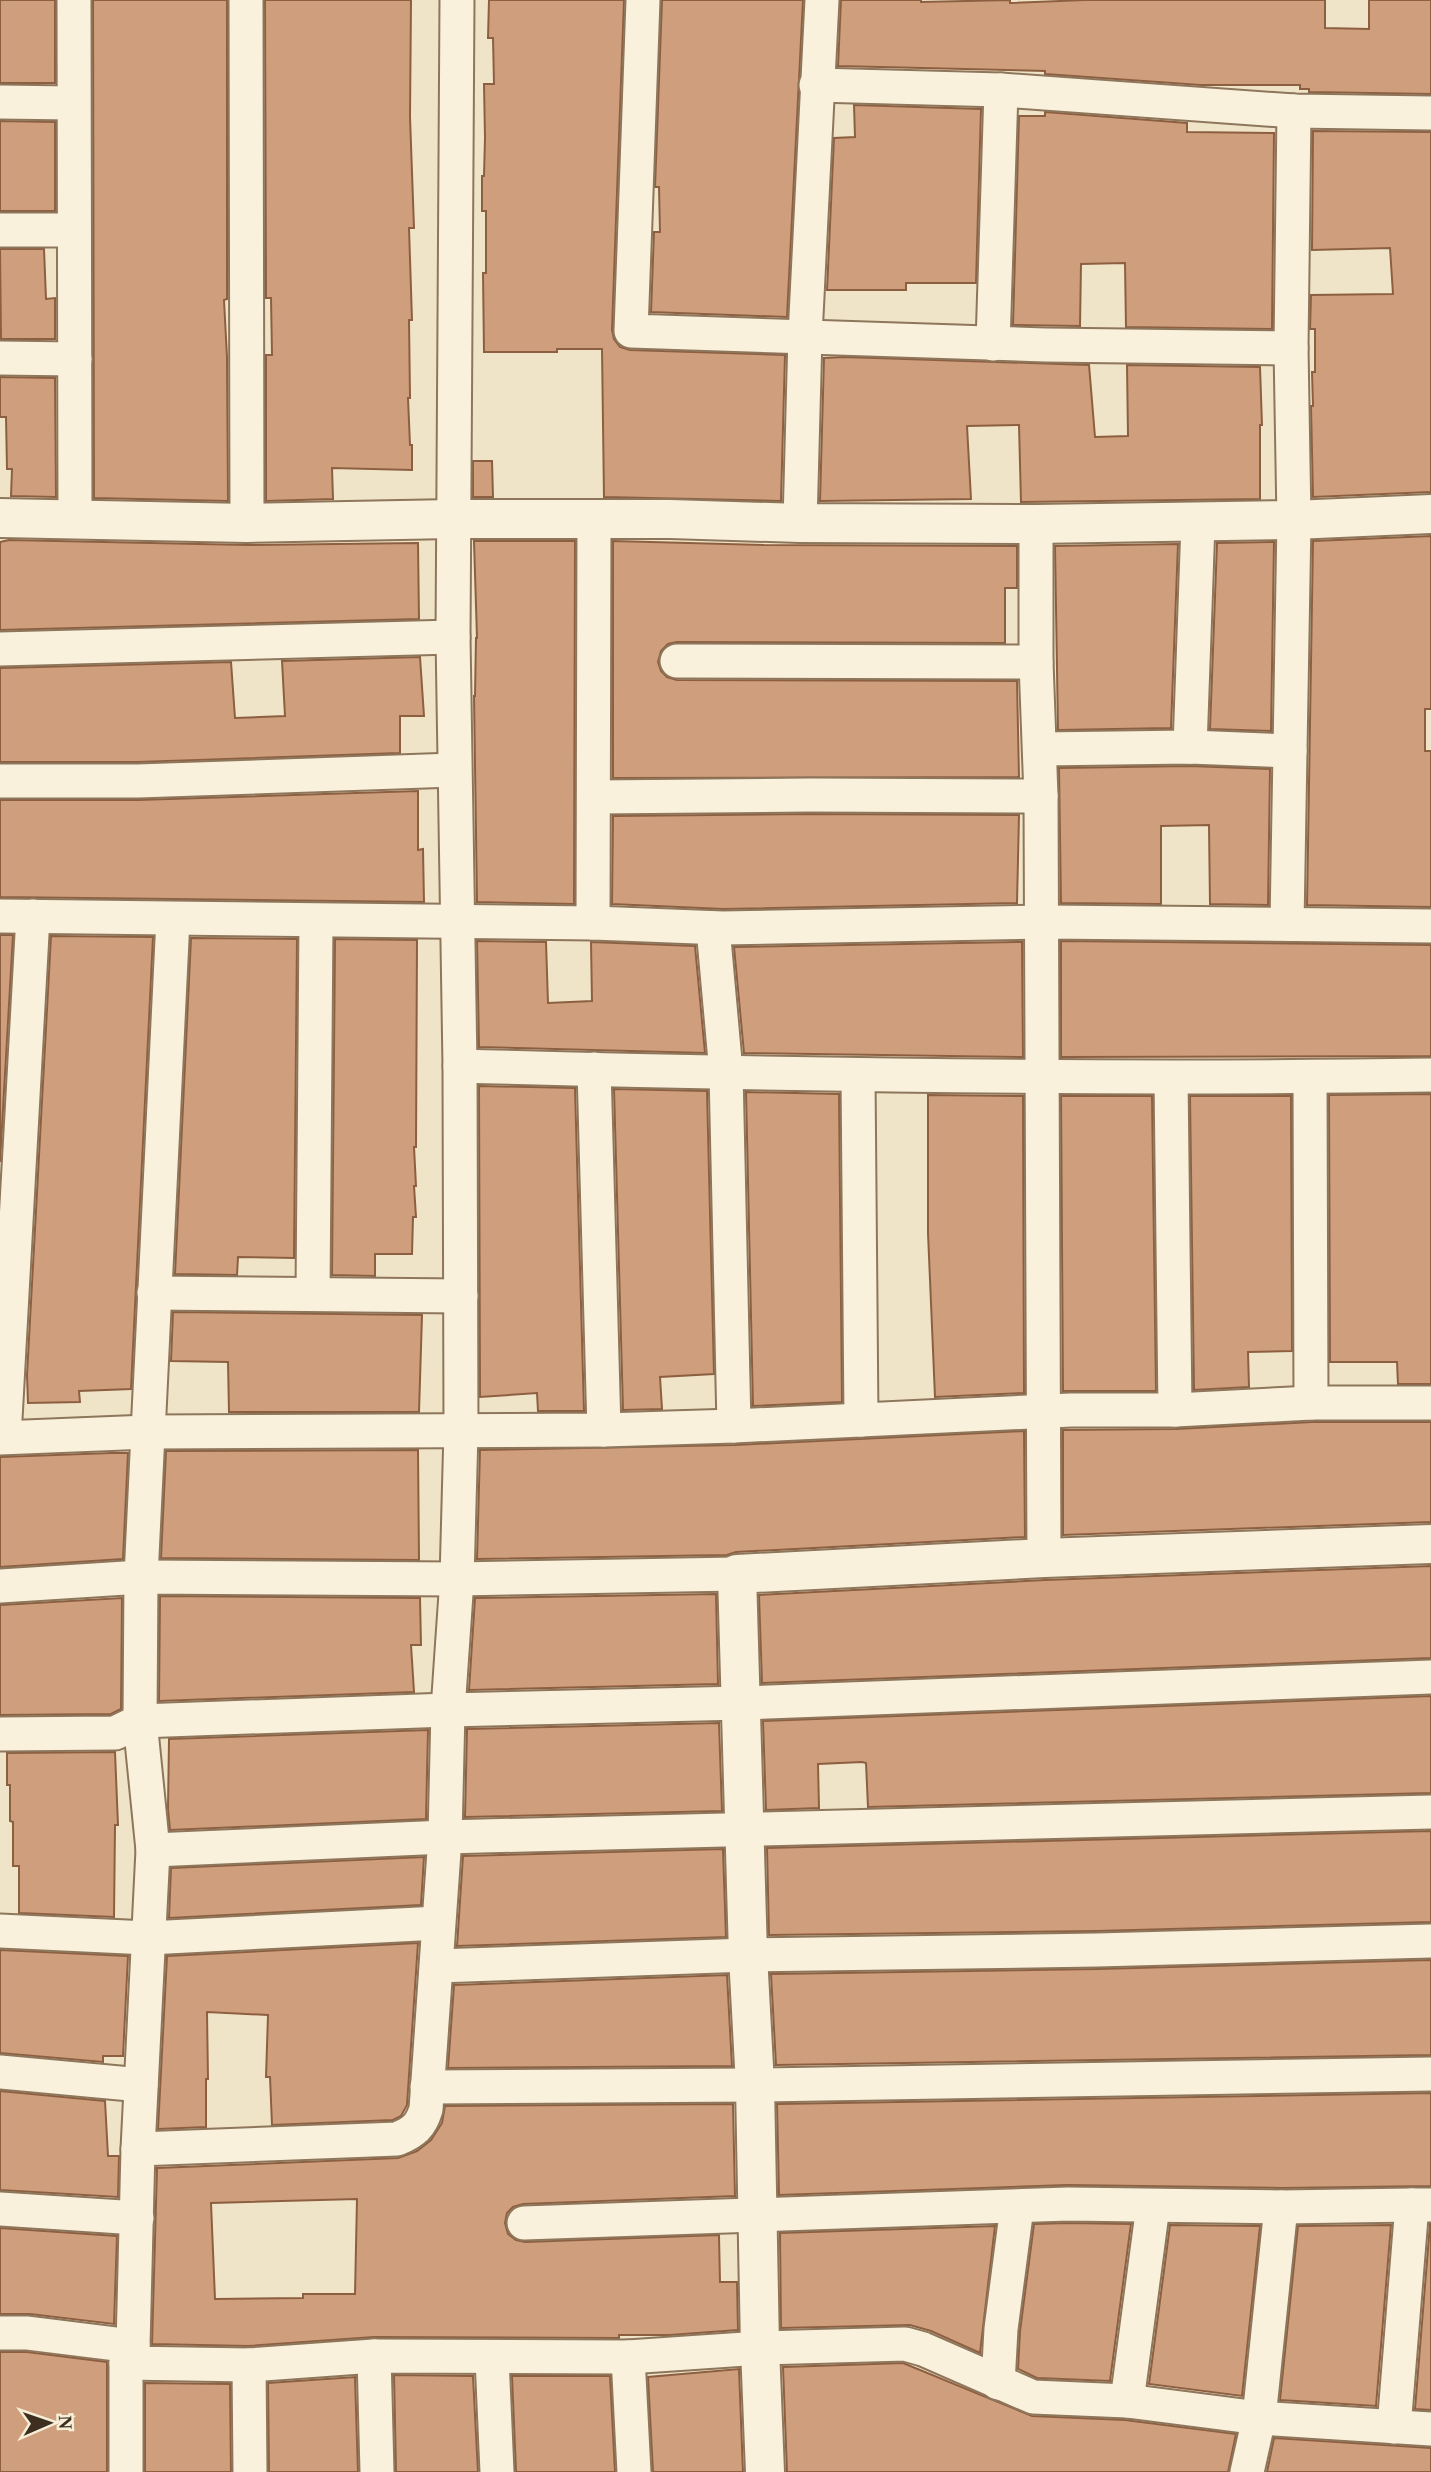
<svg xmlns="http://www.w3.org/2000/svg" width="1431" height="2472" viewBox="0 0 1431 2472" font-family="Georgia,serif">
<rect width="100%" height="100%" fill="#f0e4c8"/>
<g fill="#cf9f7d" stroke="#8d5f41" stroke-width="2" fill-rule="evenodd">
<rect x="0" y="0" width="55" height="83"/>
<path d="M93 0H227V299L224 300 227 357 228 501 94 498Z"/>
<path d="M265 0H411L410 117 414 228H409L412 320H409L410 398H408L410 445H412V470L332 468 333 499 266 501V355H272L271 298H266Z"/>
<path d="M489 0H624L612 330 614 339 620 347 630 350 785 355 781 501 604 497 602 349H557V352H484L483 273H486V211H482V176H484L485 138 484 84H494L493 38H488Z"/>
<path d="M662 0H803L787 317 651 312 654 232H660L659 187H655Z"/>
<path d="M841 0H921V2L1010 0V3L1085 0H1325V28L1369 29V0H1431V94L1309 92V89H1300V85H1200L1045 74V71L838 66Z"/>
<path d="M854 105 981 109 976 283H906V290H827L834 138 855 137Z"/>
<path d="M1045 112 1187 123V132L1274 133 1272 329 1126 327 1125 263 1081 264 1080 326 1013 325 1019 116H1045Z"/>
<path d="M0 121 55 122V211H0Z"/>
<path d="M1313 131 1431 132V492L1313 497 1311 406H1313L1312 372H1315V329H1310L1311 295 1393 294 1390 248 1312 250Z"/>
<path d="M0 249H44L46 299 55 298V339H1Z"/>
<path d="M844 357 1089 365 1095 437 1128 436 1127 365 1260 367 1262 425H1260V499L1021 502 1019 425 967 426 971 499 820 501 824 358Z"/>
<path d="M0 377 55 378 56 497 11 496 12 469H7L6 417H0Z"/>
<path d="M473 461H492L493 497H473Z"/>
<path d="M1431 536V709H1425V751H1431V907L1307 905 1313 541Z"/>
<path d="M9 540 247 545 418 543 419 619 0 630V542Z"/>
<path d="M474 541H575L574 904 477 902 474 696H475L476 638H477Z"/>
<path d="M613 541 764 545 1017 546V588H1005V643L677 642 668 644 661 651 658 662 661 671 667 677 677 680 1017 681 1019 777 613 778Z"/>
<path d="M1274 542 1271 731 1210 729 1217 543Z"/>
<path d="M1178 544 1171 728 1058 730 1055 546Z"/>
<path d="M420 657 424 716H400V753L138 762H0V668L231 662 235 718 285 716 282 661Z"/>
<path d="M1190 766 1270 769 1268 905 1210 904 1209 825 1161 826V904L1061 903 1059 768Z"/>
<path d="M418 791V850L423 849 424 902 0 897V800H138Z"/>
<path d="M809 814 1019 815 1017 903 723 909 612 904 613 816Z"/>
<path d="M0 935H13L0 1162Z"/>
<path d="M51 936 153 937 131 1389 79 1391 80 1402 28 1403 27 1375Z"/>
<path d="M191 938 297 939 294 1258 238 1257 237 1275 175 1274Z"/>
<path d="M335 939 417 940 416 1147H414L416 1186H414L416 1217H413L412 1254H375V1276L332 1275Z"/>
<path d="M477 941 546 942 548 1003 592 1001 591 942 695 946 705 1053 479 1047Z"/>
<path d="M1061 941 1431 945V1056L1061 1057Z"/>
<path d="M1017 942H1022L1023 1057 744 1053 734 947Z"/>
<path d="M479 1086 575 1088 584 1411H538L537 1393 480 1397Z"/>
<path d="M614 1089 707 1091 714 1374 660 1377 662 1409 623 1410Z"/>
<path d="M746 1092 839 1094 842 1402 753 1406Z"/>
<path d="M1431 1094V1384H1398L1397 1362H1330L1329 1095Z"/>
<path d="M928 1095 1023 1096 1024 1393 935 1397 928 1233Z"/>
<path d="M1061 1096H1152L1156 1391H1063Z"/>
<path d="M1190 1096H1291L1292 1351 1248 1352 1249 1387 1194 1390Z"/>
<path d="M173 1312 422 1315 419 1412H229L228 1362 171 1361Z"/>
<path d="M1312 1422H1431V1522L1063 1535V1430L1176 1429Z"/>
<path d="M1024 1431 1025 1537 736 1552 727 1555 477 1559 480 1450 735 1445Z"/>
<path d="M418 1450 419 1560 161 1558 166 1451Z"/>
<path d="M111 1453H128L123 1559 0 1567V1457Z"/>
<path d="M1431 1566V1658L762 1683 759 1595 1045 1580Z"/>
<path d="M716 1594 718 1684 469 1690 475 1598Z"/>
<path d="M160 1596 420 1598 421 1645H411L414 1692 159 1701Z"/>
<path d="M122 1598 121 1709 111 1714 0 1715V1605Z"/>
<path d="M1431 1696V1793L868 1807 866 1763 862 1762 818 1764 819 1808 766 1810 763 1721Z"/>
<path d="M719 1723 722 1811 465 1817 467 1729Z"/>
<path d="M428 1730 426 1819 170 1830 168 1809 169 1739Z"/>
<path d="M115 1752 118 1825H115L114 1917 19 1913V1866H13V1822L10 1821V1785H7V1753Z"/>
<path d="M1431 1831V1922L1097 1931 769 1935 767 1848Z"/>
<path d="M723 1849 726 1937 457 1946 463 1856Z"/>
<path d="M424 1857 421 1905 169 1918 171 1868Z"/>
<path d="M418 1943 407 2105 401 2116 393 2120 272 2125 270 2077H266L268 2015 207 2012 208 2079H206V2127L158 2129 167 1956Z"/>
<path d="M0 1950 128 1956 123 2056H103V2062L0 2053Z"/>
<path d="M1431 1960V2055L776 2065 771 1974 1098 1969Z"/>
<path d="M727 1975 732 2066 448 2068 454 1985Z"/>
<path d="M0 2091 105 2101 108 2156H119L118 2197 0 2190Z"/>
<path d="M1431 2093V2186L1281 2188 1067 2185 779 2195 777 2104Z"/>
<path d="M733 2104 735 2196 523 2204 513 2207 507 2213 505 2223 508 2234 516 2240 525 2242 719 2235 720 2282H737L738 2330 670 2335H619V2338L374 2337 248 2346 152 2344 157 2168 398 2158 417 2151 431 2140 442 2123 445 2106ZM357 2199 355 2294H303V2298L215 2299 211 2203Z"/>
<path d="M1068 2223 1131 2224 1110 2381 1037 2378 1018 2369 1020 2331 1034 2224Z"/>
<path d="M1430 2224H1431V2410L1415 2409Z"/>
<path d="M1170 2225 1260 2226 1242 2396 1149 2384Z"/>
<path d="M1391 2225 1376 2406 1280 2400 1298 2226Z"/>
<path d="M995 2226 980 2353 931 2331 910 2325 781 2328 780 2233Z"/>
<path d="M0 2228 117 2236 114 2324 30 2314H0Z"/>
<path d="M0 2352H27L107 2362V2472H0Z"/>
<path d="M903 2363 1032 2416 1125 2420 1236 2434 1228 2472H787L783 2367Z"/>
<path d="M739 2369 743 2472H653L648 2377Z"/>
<path d="M394 2375 473 2376 478 2472H396Z"/>
<path d="M512 2376H610L615 2472H516Z"/>
<path d="M355 2377 358 2472H269L268 2383Z"/>
<path d="M145 2383 230 2384 231 2472H145Z"/>
<path d="M1274 2438 1431 2448V2472H1267Z"/>
</g>
<g fill="none" stroke-linecap="round" stroke-linejoin="round">
<defs>
<g id="minor">
<path d="M74 0 75 519"/>
<path d="M246 0 247 523"/>
<path d="M457 0 453 637 460 1066 461 1431 457 1579 448 1710 445 1837 426 2109C421 2126 414 2132 397 2139L138 2149 133 2346 126 2363 249 2365 374 2356 628 2357 760 2348 905 2344 923 2349 1033 2397 1127 2401 1259 2418 1431 2429"/>
<path d="M643 0 631 331 1045 345 1291 348"/>
<path d="M816 85 1001 90 1294 111 1431 113"/>
<path d="M0 102 73 103"/>
<path d="M0 230H74"/>
<path d="M993 344 1001 90"/>
<path d="M0 358 75 359"/>
<path d="M800 523 805 336 822 0"/>
<path d="M1036 524V662L1041 796 1044 1558"/>
<path d="M0 649 453 637"/>
<path d="M677 661 1036 662"/>
<path d="M1190 747 1198 523"/>
<path d="M1040 749 1190 747 1290 751"/>
<path d="M0 781H138L454 770"/>
<path d="M594 797 809 795 1041 796"/>
<path d="M0 916 593 923 723 928 1047 922 1431 926"/>
<path d="M593 923 594 519"/>
<path d="M1287 924 1294 520 1291 348 1294 111"/>
<path d="M713 928 726 1072 734 1426"/>
<path d="M460 1066C784 1075 1107 1080 1431 1075"/>
<path d="M594 1069 604 1430"/>
<path d="M858 1076 861 1420"/>
<path d="M1310 1077 1311 1403"/>
<path d="M1171 1078 1175 1410"/>
<path d="M154 1293 461 1296"/>
<path d="M313 1294 316 921"/>
<path d="M4 1437 33 916"/>
<path d="M0 1438 148 1432 604 1430 734 1426 1071 1410H1175L1311 1403H1431"/>
<path d="M0 1586 141 1577 457 1579 737 1574"/>
<path d="M0 1734 115 1733 140 1721 448 1710 742 1703 1431 1677"/>
<path d="M153 1850 445 1837 1431 1812"/>
<path d="M0 1931 148 1938 438 1923"/>
<path d="M437 1966 748 1955 1097 1950 1431 1941"/>
<path d="M0 2072 141 2085"/>
<path d="M427 2087 755 2085 1431 2074"/>
<path d="M138 2149 153 1850 140 1721 141 1577 173 919"/>
<path d="M0 2209 137 2218"/>
<path d="M524 2223 1068 2204 1281 2207 1412 2205"/>
<path d="M0 2333H28L133 2346"/>
<path d="M374 2356 377 2472"/>
<path d="M628 2357 634 2472"/>
<path d="M492 2358 497 2472"/>
<path d="M249 2365 250 2472"/>
<path d="M998 2383 1001 2329 1017 2207"/>
<path d="M1127 2401 1153 2206"/>
<path d="M1394 2427 1412 2205H1431"/>
<path d="M126 2472V2363"/>
<path d="M1247 2472 1259 2418 1281 2207"/>
</g>
<g id="tertiary">
<path d="M0 518 247 523 453 519H670L800 523 1036 524 1294 520 1431 514"/>
<path d="M765 2472 760 2348 755 2085 748 1955 737 1574 1044 1558 1431 1544"/>
</g>
</defs>
<use href="#minor" stroke="#8d765c" stroke-width="37"/>
<use href="#tertiary" stroke="#8d765c" stroke-width="42"/>
<use href="#minor" stroke="#faf1dc" stroke-width="33"/>
<use href="#tertiary" stroke="#faf1dc" stroke-width="38"/>
</g>
<g transform="translate(49 2423) rotate(88)" stroke="#f7eed8" stroke-width="5" paint-order="stroke">
<path d="M0-5L12 26L0 18L-12 26Z" fill="#3d2e20"/>
<text y="-10" font-size="19" font-weight="bold" text-anchor="middle" fill="#3d2e20">N</text>
</g>
</svg>
